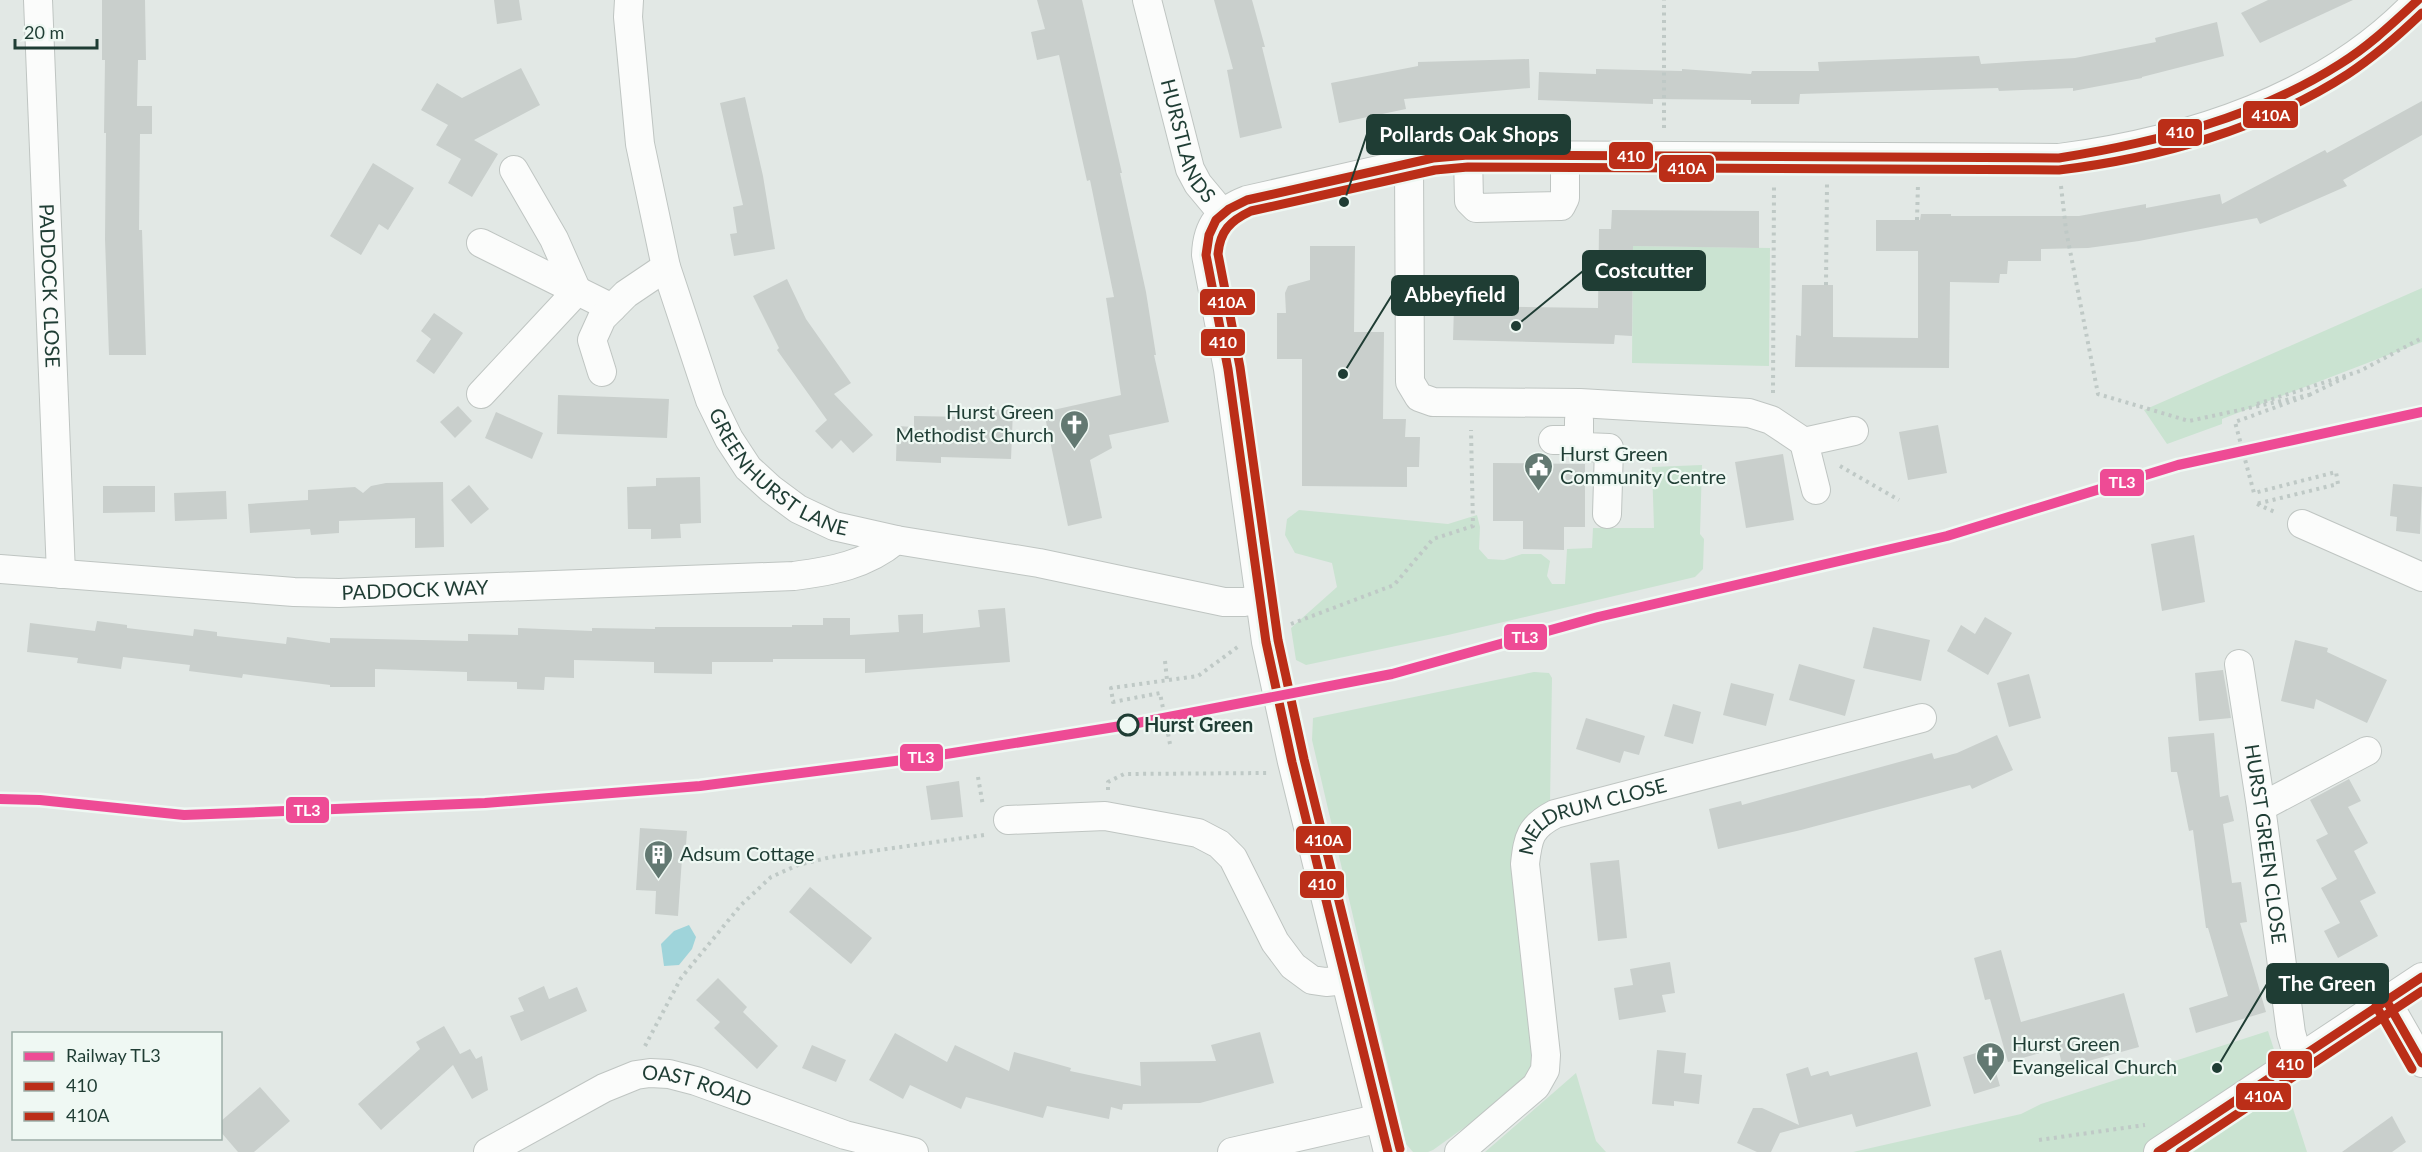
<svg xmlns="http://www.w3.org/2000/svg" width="2422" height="1152" viewBox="0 0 2422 1152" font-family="Lato,sans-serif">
<rect width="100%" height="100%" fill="#e2e8e5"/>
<g fill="#cae3d1">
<path d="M1633 246 1770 248 1769 366 1632 363Z"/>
<path d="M2422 288V342L2222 419V424L2167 444 2144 410Z"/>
<path d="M1702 465 1700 534 1704 539 1703 569 1695 577 1448 635 1306 665 1296 660 1291 628 1337 587 1332 563 1295 553 1285 535 1287 519 1299 510 1448 524 1477 515 1480 527 1479 549 1488 559 1504 560 1522 554H1541L1550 561 1547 576 1552 584H1565L1567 549 1592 548 1593 528H1654L1652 467Z"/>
<path d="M1534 672 1549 673 1552 678 1550 804 1535 813 1537 1054 1529 1073 1515 1091 1433 1150 1428 1152H1413L1406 1144 1312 740 1313 718Z"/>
<path d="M2268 1031 2307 1152H1853L2021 1114 2041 1104Z"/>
<path d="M1576 1073 1596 1141 1606 1152H1485Z"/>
</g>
<path fill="#9fd4da" d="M689 925 696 937 692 949 679 965 664 966 661 944 674 931Z"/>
<g fill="#c9cfcc">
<path d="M102 0H145L146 60H138L137 106H152V134H140L139 230H142L146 355H109L105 239 106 133H104L105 60H102Z"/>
<path d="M494 0H519L522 20 497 24Z"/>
<path d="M1037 0H1082L1122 173H1120L1146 292 1156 355H1154L1169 422 1109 435 1112 448 1090 460 1102 518 1068 526 1044 412 1121 395 1106 298 1114 297 1090 180 1087 181 1059 55 1037 60 1031 32 1045 29Z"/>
<path d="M1214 0H1252L1265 47H1262L1282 128 1240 138 1227 70 1233 69Z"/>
<path d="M2268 0H2353L2260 43 2241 13Z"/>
<path d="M2217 22 2224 56 2142 77V78L2073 91V88L1999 91 1998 88 1800 94 1799 104H1751V100L1653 99V104L1538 100 1539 72 1596 74V69L1682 71V69L1751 74 1752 71H1819L1818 62 1979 56 1981 64 2075 58 2156 42 2155 38Z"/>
<path d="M1529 59 1530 88 1404 99 1406 109 1339 123 1331 83 1418 66V62Z"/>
<path d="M521 68 540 105 474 140 498 154 472 197 448 183 461 159 436 145 448 125 421 110 437 83 462 98Z"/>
<path d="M745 97 763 176 775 249 734 256 730 234 737 233 733 207 743 205 720 103Z"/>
<path d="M2422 101V135L2343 180 2347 186 2260 224 2257 218 2139 241 2088 248 2041 249V261H2008L2007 274H2000L1999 283 1950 282 1949 368 1795 367 1796 335 1801 336 1802 285H1833V337L1918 338V251H1876V220H1920L1921 214H1951V216H2079L2146 204V208L2220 194 2222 204 2325 150 2327 153Z"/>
<path d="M373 163 414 188 388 230 379 224 361 255 330 236Z"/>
<path d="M1612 210 1759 211V248L1633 246 1632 336 1615 335 1614 344 1453 340 1454 306 1598 308 1599 229H1611Z"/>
<path d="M1310 246H1355L1354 332H1384L1383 419H1406L1405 437H1420L1419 467H1407V487L1302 486V359H1277V313H1286L1285 293 1288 286 1310 280Z"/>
<path d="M787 279 806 319 851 383 834 394 873 435 853 453 841 440 832 449 815 431 827 420 777 350 779 348 753 296Z"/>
<path d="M434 313 463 333 434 374 416 361 431 339 421 331Z"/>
<path d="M558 395 669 399 667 438 557 434Z"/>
<path d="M458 406 472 421 455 438 440 422Z"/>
<path d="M967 409 1013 410 1011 459 941 457V463L896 461 897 426 914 427V416L967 417Z"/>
<path d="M496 412 543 433 532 459 485 438Z"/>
<path d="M1938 425 1947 473 1908 480 1899 432Z"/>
<path d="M1783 454 1794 520 1746 528 1735 462Z"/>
<path d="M1493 463 1585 464V527H1564V550L1523 549V521H1493Z"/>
<path d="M700 477 701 523 680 524 681 538 651 539V529H628L627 487 656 486V478Z"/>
<path d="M443 482 444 547 415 548V518L339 521V533L311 535 310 529 250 533 248 504 308 500V490L355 487 363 493 371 486 386 483Z"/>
<path d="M2393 484 2422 487 2420 534 2396 531 2397 517 2390 516Z"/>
<path d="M469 485 489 509 471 524 451 500Z"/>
<path d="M103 486H155V512L103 513Z"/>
<path d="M226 491 227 519 175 521 174 493Z"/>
<path d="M2194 535 2205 602 2162 611 2151 544Z"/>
<path d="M1005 608 1010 662 865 673V659H773V662H712V674L654 673V662L574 660V678L545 677 544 690 517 689V682L467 681V672L375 669V687H330V685L243 674 242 678 189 671 190 665 123 657 121 669 77 663 78 658 27 652 30 623 95 631 97 621 127 625V628L193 636 194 629 217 632V636L286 644 287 637 330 643V638L468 641V634L518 635V628L592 631V628L655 629V627H792V625H823V618H850V635L899 632 898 615 923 614V633L980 627 978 610Z"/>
<path d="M1985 617 2012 633 1988 675 1947 651 1961 625 1975 634Z"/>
<path d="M1873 627 1930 640 1921 681 1863 668Z"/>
<path d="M2295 640 2328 648 2327 652 2387 680 2367 723 2316 699 2314 709 2281 701Z"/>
<path d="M1799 664 1855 680 1845 716 1789 700Z"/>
<path d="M2223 670 2231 718 2199 721 2195 673Z"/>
<path d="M2029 674 2041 718 2009 727 1997 683Z"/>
<path d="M1731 683 1774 694 1766 726 1723 715Z"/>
<path d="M1673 704 1701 712 1693 744 1664 736Z"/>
<path d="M1586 718 1645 736 1639 755 1624 751 1620 763 1576 749Z"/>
<path d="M2214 733 2220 797 2228 795 2234 821 2223 824 2232 883 2241 882 2247 922 2240 923 2266 1012 2196 1033 2189 1008 2228 996 2208 928H2206L2193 830 2189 831 2177 772H2171L2168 737Z"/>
<path d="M1997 735 2013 770 1972 789 1970 785 1801 830 1718 849 1709 809 1741 801 1742 805 1932 753 1934 759 1957 753Z"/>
<path d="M2349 779 2361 801 2348 807 2368 843 2354 851 2376 893 2360 901 2378 936 2338 958 2324 931 2340 923 2321 888 2337 879 2316 840 2328 834 2310 800Z"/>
<path d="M959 781 963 817 931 820 926 786Z"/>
<path d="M640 828 687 831 685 859 682 858 678 916 655 914 656 891 636 890Z"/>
<path d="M1619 860 1627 938 1598 941 1590 863Z"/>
<path d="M810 887 872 938 851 964 789 912Z"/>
<path d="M2001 950 2021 1022 2124 993 2139 1047 2063 1068 2058 1048 2008 1062 1990 999 1985 1000 1974 958Z"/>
<path d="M1670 962 1675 993 1662 995 1666 1012 1619 1020 1614 988 1633 985 1630 969Z"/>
<path d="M718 978 747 1007 743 1012 778 1046 757 1069 714 1028 720 1022 696 1000Z"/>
<path d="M544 986 549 999 577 987 587 1011 521 1041 510 1016 524 1011 518 998Z"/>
<path d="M444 1026 460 1054 470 1049 476 1059 482 1056 488 1090 472 1099 453 1065 381 1130 358 1104 420 1049 416 1042Z"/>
<path d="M1260 1032 1274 1083 1200 1103 1123 1104 1122 1110 1111 1107 1109 1119 1047 1106 1043 1118 966 1097 961 1109 910 1085 903 1099 869 1080 895 1033 947 1062 955 1045 1009 1071 1014 1052 1071 1068 1070 1071 1141 1086 1140 1062 1216 1061 1211 1045Z"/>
<path d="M812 1045 846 1060 836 1082 802 1068Z"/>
<path d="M1989 1049 2000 1086 1974 1094 1963 1057Z"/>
<path d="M1657 1050 1686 1053 1684 1073 1702 1075 1699 1104 1674 1101V1106L1652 1104Z"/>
<path d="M1917 1052 1931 1106 1856 1127 1852 1114 1780 1133 1771 1152H1757L1737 1143 1753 1108H1762L1799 1125 1786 1074 1808 1067 1811 1076 1828 1071 1830 1076Z"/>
<path d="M260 1087 290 1121 254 1152H238L220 1131V1122Z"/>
<path d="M2392 1116 2406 1142 2392 1152H2342Z"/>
</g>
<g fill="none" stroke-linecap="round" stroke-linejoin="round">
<defs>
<g id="minor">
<path id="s1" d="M38 0 61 574"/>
<path id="s2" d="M629 0 628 17 640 144 666 267 710 400 729 439 748 468 771 489 798 509 834 526 896 540 1039 563 1224 602H1244L1261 599"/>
<path id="s3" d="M1147 0 1190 169 1198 184 1223 214"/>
<path d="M1468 155 1469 201 1476 208 1561 206 1565 198V157"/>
<path d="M1409 163 1410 382 1419 397 1433 402 1580 403 1749 413 1771 420 1804 442 1854 431"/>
<path d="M481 243 612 308"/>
<path d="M602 372 592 340 602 318 626 294 666 267"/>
<path d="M481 394 577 291 554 239 514 170"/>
<path d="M1553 440H1579V420"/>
<path d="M1579 440 1585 447 1609 448 1607 514"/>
<path d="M1804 442 1816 490"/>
<path d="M2302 524 2422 577"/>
<path id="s4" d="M0 569 294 592 339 593 794 576C832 571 866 565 896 540"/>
<path id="s5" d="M2239 664 2261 807 2291 1033 2298 1057"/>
<path d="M2261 807 2367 751"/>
<path d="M1008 820 1105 816 1198 833 1219 844 1233 858 1275 942 1293 966 1312 980 1326 982 1346 980"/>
<path d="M2386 1000 2422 1063"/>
<path id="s6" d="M488 1152 604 1088 636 1075 650 1073 669 1074 696 1081 845 1135 914 1152"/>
<path d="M1232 1152 1381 1118"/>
<path d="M1388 1152 1292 762 1266 642 1228 369 1206 255C1207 225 1219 211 1247 200L1409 163 1433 158 1468 155 2059 158C2188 141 2326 98 2418 0"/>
<path id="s7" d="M1459 1152 1536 1086 1545 1070 1546 1055 1525 864C1528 837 1530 827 1555 814L1922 718"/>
<path d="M2158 1152 2422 977"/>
</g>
</defs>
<use href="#minor" stroke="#bfc5c2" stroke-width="30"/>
<g stroke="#bfc9c6" stroke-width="4" stroke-dasharray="3 4.5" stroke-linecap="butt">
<path d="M1664 128V0"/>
<path d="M2061 186 2066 230 2098 394 2189 421 2309 395 2235 422 2254 493 2336 472 2338 484 2256 504"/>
<path d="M1917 220 1918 184"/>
<path d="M1826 285 1827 184"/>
<path d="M1773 393 1774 185"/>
<path d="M2309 395 2346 377"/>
<path d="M2257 404 2360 371 2422 338"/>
<path d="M1840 466 1899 500"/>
<path d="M2257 504 2277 513"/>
<path d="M1291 624 1394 585 1433 539 1473 526 1471 430"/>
<path d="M1165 661 1167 680"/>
<path d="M1170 744 1160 693 1113 702 1111 688 1198 676 1239 646"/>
<path d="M978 777 983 806"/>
<path d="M1108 790V782L1124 774 1268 773"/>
<path d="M645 1046 681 978 741 905 771 877 798 865 831 857 984 835"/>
<path d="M2039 1140 2145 1125"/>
</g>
<use href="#minor" stroke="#fbfcfb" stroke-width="28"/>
<defs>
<g id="bus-1">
<path d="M2386 1000 2422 1063"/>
<path d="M1388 1152 1292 762 1266 642 1228 369 1206 255 1209 235 1216 220 1229 209 1247 200 1433 158 1468 155 2059 158C2158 142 2255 118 2340 64 2369 46 2393 23 2418 0"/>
<path d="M2158 1152 2422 977"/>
</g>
<g id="bus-2">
<path d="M2376 1006 2412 1069"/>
<path d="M1400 1149 1304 759 1278 640 1240 367 1218 254C1220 231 1230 221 1251 211L1435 170 1468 167 2059 170C2159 158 2263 129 2348 74 2375 56 2399 35 2422 13"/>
<path d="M2180 1152 2422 991"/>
</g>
</defs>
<use href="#bus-1" stroke="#eff8f3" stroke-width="14"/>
<use href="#bus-2" stroke="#eff8f3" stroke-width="14"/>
<use href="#bus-1" stroke="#bb2e18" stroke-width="9"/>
<use href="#bus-2" stroke="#bb2e18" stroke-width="9"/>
<defs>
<path id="rail-1" d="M0 799 40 800 184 815 485 803 700 786 934 756 1127 725 1392 674 1598 617 1947 536 2178 465 2422 412"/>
</defs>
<use href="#rail-1" stroke="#eff8f3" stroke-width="15"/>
<use href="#rail-1" stroke="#ee4b95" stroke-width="10"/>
</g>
<defs>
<symbol id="church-pin" viewBox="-11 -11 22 30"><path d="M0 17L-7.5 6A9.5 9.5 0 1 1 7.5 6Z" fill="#637972" stroke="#eff8f3"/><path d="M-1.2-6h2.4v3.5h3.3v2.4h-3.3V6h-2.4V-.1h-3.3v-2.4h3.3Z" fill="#fff"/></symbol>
<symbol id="civic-pin" viewBox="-11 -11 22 30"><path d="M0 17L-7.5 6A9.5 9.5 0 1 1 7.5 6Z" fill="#637972" stroke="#eff8f3"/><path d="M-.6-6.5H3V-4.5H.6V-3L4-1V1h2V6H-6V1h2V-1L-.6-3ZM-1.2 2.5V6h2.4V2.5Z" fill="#fff"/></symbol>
<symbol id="building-pin" viewBox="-11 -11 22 30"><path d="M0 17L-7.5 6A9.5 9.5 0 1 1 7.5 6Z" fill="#637972" stroke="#eff8f3"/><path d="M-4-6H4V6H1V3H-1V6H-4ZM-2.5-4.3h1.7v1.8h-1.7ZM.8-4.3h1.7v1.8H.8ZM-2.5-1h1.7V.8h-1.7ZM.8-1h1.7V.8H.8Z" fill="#fff"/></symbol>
</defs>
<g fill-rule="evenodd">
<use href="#church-pin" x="1058" y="408" width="33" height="45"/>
<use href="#civic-pin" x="1522" y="450" width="33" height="45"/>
<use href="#building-pin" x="642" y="838" width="33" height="45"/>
<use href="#church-pin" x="1974" y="1040" width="33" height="45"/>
</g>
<circle fill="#eff8f3" stroke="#1f3d34" stroke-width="3" cx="1128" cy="725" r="10"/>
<g text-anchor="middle" stroke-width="4.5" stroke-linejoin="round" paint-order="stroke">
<g font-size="20" fill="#1f3d34" stroke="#eff8f3">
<text dy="7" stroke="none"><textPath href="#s3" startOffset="147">HURSTLANDS</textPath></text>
<text dy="7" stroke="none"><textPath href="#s1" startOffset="286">PADDOCK CLOSE</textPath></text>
<text dy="7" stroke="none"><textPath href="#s2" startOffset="514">GREENHURST LANE</textPath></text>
<text dy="7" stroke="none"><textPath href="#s4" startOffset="416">PADDOCK WAY</textPath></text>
<text dy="7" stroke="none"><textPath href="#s7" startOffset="420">MELDRUM CLOSE</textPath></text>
<text dy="7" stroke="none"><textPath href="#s5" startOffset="182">HURST GREEN CLOSE</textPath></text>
<text dy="7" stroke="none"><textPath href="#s6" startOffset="230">OAST ROAD</textPath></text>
</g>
<g font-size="20" fill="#1f3d34" stroke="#eff8f3" text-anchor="start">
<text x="1054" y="419" text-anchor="end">Hurst Green<tspan x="1054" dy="23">Methodist Church</tspan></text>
<text x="1560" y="461">Hurst Green<tspan x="1560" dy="23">Community Centre</tspan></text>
<text x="680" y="861">Adsum Cottage</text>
<text x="2012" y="1051">Hurst Green<tspan x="2012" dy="23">Evangelical Church</tspan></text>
</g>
<g font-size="20" font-weight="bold" fill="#1f3d34" stroke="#eff8f3" text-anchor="start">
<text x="1144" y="732">Hurst Green</text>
</g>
</g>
<path fill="none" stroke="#1f3d34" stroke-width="2" d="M1344 202L1367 134M1516 326L1583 271M1343 374L1392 295M2217 1068L2267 984"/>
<g fill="#1f3d34" stroke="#eff8f3" stroke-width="2">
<circle cx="1344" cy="202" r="6"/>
<circle cx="1516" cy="326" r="6"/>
<circle cx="1343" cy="374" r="6"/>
<circle cx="2217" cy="1068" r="6"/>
</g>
<g fill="#1f3d34" stroke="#1f3d34" stroke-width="2">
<rect x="1367" y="115" width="203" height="39" rx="6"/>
<rect x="1583" y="251" width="122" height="39" rx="6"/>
<rect x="1392" y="276" width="126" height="39" rx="6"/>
<rect x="2267" y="964" width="121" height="39" rx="6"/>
</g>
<g font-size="21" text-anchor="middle" font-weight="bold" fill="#fff">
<text x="1469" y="142">Pollards Oak Shops</text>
<text x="1644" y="278">Costcutter</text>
<text x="1455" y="302">Abbeyfield</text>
<text x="2327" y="991">The Green</text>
</g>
<g stroke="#eff8f3" stroke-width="2">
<rect x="2242" y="100" width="57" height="29" rx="6" fill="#bb2e18"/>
<rect x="2157" y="118" width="46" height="29" rx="6" fill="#bb2e18"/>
<rect x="1608" y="141" width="46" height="29" rx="6" fill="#bb2e18"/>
<rect x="1658" y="154" width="57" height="29" rx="6" fill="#bb2e18"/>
<rect x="1199" y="288" width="57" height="28" rx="6" fill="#bb2e18"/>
<rect x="1200" y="328" width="46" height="29" rx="6" fill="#bb2e18"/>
<rect x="2099" y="468" width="46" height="29" rx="6" fill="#ee4b95"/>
<rect x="1503" y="623" width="45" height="28" rx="6" fill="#ee4b95"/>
<rect x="899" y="743" width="45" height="29" rx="6" fill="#ee4b95"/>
<rect x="285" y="796" width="45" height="28" rx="6" fill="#ee4b95"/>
<rect x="1295" y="825" width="57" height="29" rx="6" fill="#bb2e18"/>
<rect x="1299" y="870" width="46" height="29" rx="6" fill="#bb2e18"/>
<rect x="2267" y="1050" width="46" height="29" rx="6" fill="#bb2e18"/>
<rect x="2235" y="1082" width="57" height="29" rx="6" fill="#bb2e18"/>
</g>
<g font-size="16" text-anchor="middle" font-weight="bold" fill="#fff">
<text x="2271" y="121">410A</text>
<text x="2180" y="138">410</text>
<text x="1631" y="162">410</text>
<text x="1687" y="174">410A</text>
<text x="1227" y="308">410A</text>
<text x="1223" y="348">410</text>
<text x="2122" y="488">TL3</text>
<text x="1525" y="643">TL3</text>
<text x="921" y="763">TL3</text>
<text x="307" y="816">TL3</text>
<text x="1324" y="846">410A</text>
<text x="1322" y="890">410</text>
<text x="2290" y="1070">410</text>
<text x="2264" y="1102">410A</text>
</g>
<rect x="12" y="1032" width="210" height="108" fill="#eff8f3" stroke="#9cada7" stroke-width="1.5"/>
<rect x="24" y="1052" width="30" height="9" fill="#ee4b95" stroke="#9cada7" stroke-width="1.5"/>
<text x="66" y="1062" font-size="18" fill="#1f3d34">Railway TL3</text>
<rect x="24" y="1082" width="30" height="9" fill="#bb2e18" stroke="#9cada7" stroke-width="1.5"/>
<text x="66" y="1092" font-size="18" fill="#1f3d34">410</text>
<rect x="24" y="1112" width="30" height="9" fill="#bb2e18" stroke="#9cada7" stroke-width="1.5"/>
<text x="66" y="1122" font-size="18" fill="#1f3d34">410A</text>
<path d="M15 39v9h82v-9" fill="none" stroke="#1f3d34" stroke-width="3"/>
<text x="24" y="39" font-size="18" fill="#1f3d34" stroke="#eff8f3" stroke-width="4.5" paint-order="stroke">20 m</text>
</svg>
